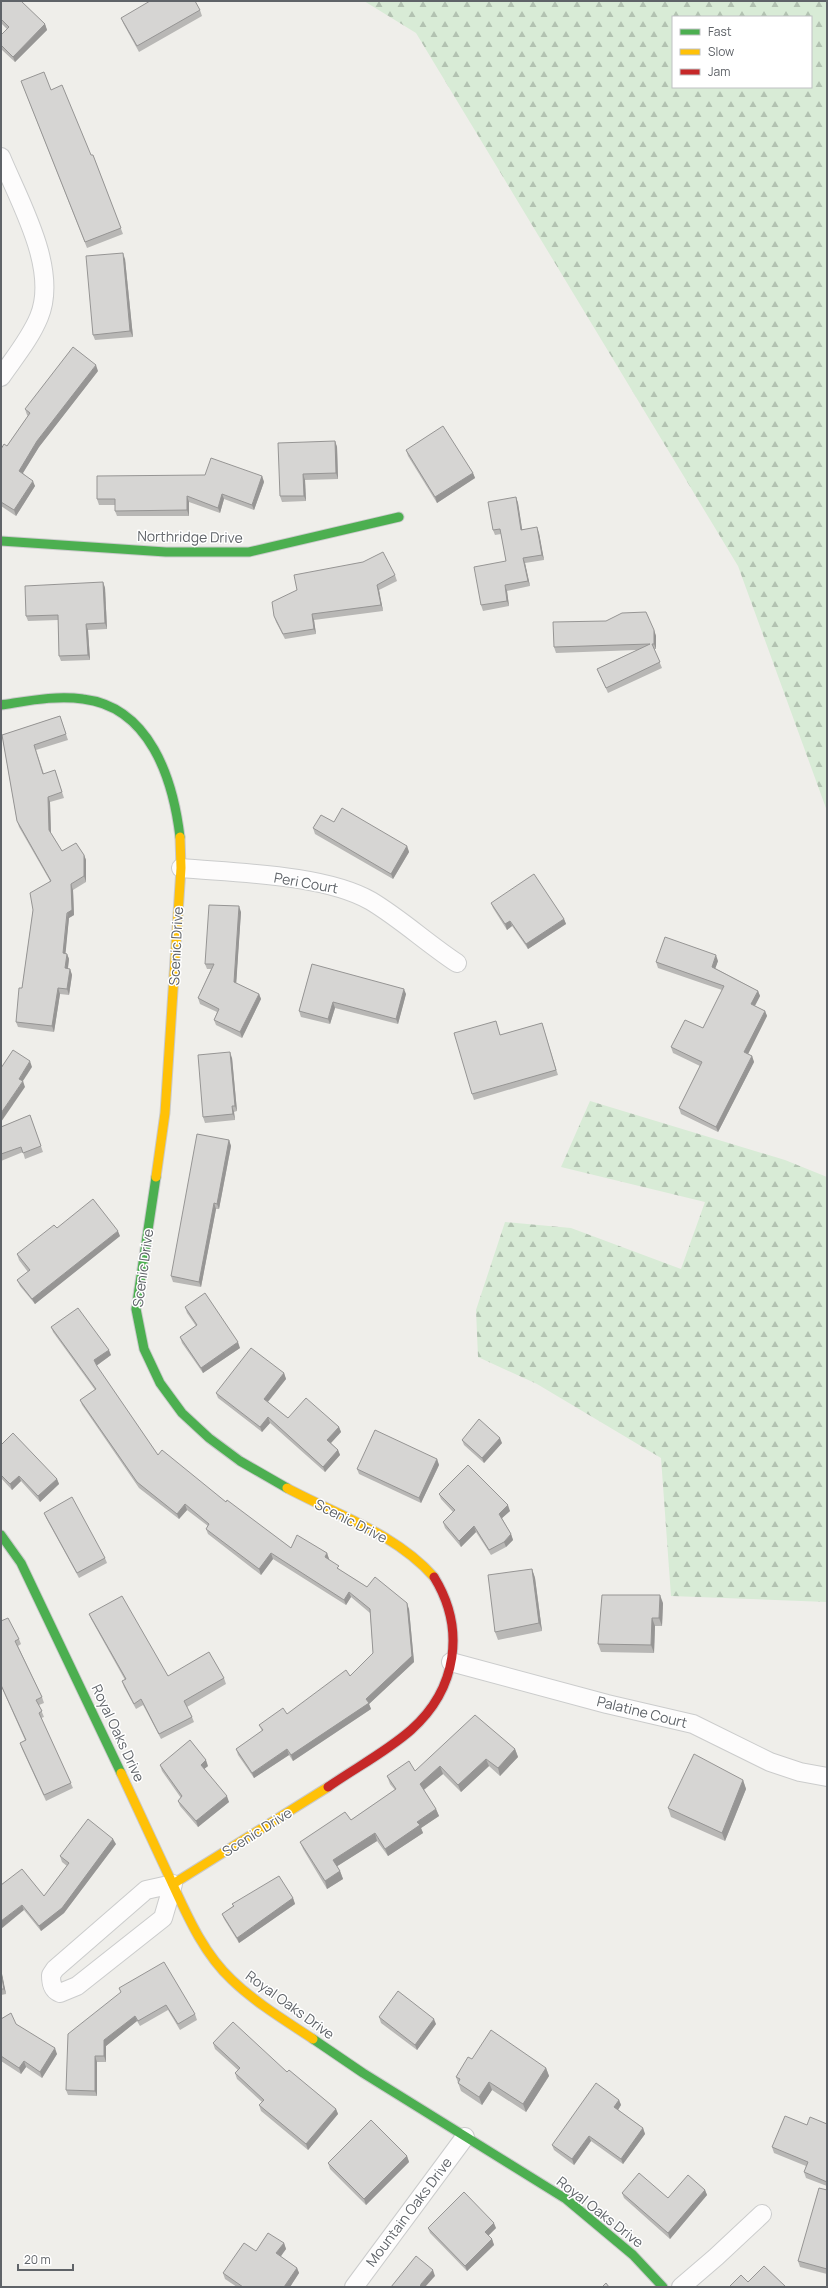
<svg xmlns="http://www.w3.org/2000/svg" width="828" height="2288" viewBox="0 0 828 2288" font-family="Manrope,sans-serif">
<defs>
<pattern id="forest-firs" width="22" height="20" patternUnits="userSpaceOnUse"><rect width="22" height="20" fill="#d8ebd6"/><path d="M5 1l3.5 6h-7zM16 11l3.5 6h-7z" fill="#b2c2b1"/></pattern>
</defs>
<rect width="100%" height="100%" fill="#efeeea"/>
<g fill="url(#forest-firs)" fill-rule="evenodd">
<path d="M364 1H827V811L738 566 416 33ZM673 17H811V87H673Z"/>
<path d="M590 1101 785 1160 827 1177V1602L671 1596 661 1458 537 1384 478 1357 476 1310 505 1222 571 1228 681 1269 705 1202 561 1167Z"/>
</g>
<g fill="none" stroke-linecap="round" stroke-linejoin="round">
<defs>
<g id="street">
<path d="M1 157C19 201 59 269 39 317 30 339 14 358 1 377"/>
<path d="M181 868C235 873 324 874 371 901 401 919 428 944 457 963"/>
<path d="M451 1662 607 1704 693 1724 770 1762 800 1772 827 1777"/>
<path d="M173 1884 163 1918 77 1986 60 1993C52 1990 51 1983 51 1975L55 1969 146 1890Z"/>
<path d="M354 2287 465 2137"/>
<path d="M681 2287 716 2257 762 2214"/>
</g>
<g id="fast">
<path d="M1 541 166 552H249L399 517"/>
<path d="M1 705C28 701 56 695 83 699 150 707 173 779 180 837"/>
<path d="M156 1177 136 1309 144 1349 160 1383 182 1413 209 1438 240 1461 287 1488"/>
<path d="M1 1535 21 1563 121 1773"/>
<path d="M313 2039 363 2073 566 2199 633 2255 663 2287"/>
</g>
<g id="slow">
<path d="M156 1177 165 1113 181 868 180 837"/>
<path d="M287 1488C337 1515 395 1533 434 1577"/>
<path d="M121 1773C136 1806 152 1839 167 1872 185 1910 201 1951 232 1980 256 2003 286 2021 313 2039"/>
<path d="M173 1884 328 1787"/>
</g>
<path id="jam" d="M328 1787C355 1768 386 1752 411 1730 457 1689 466 1629 434 1577"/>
</defs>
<use href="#street" stroke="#cbcccc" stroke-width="20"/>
<use href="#fast" stroke="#cacacb" stroke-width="11"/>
<use href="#slow" stroke="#cacacb" stroke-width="11"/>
<use href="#jam" stroke="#cacacb" stroke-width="11"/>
<use href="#street" stroke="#fdfcfc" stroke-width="18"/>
<use href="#fast" stroke="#4caf50" stroke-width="9"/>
<use href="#slow" stroke="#ffc107" stroke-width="9"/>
<use href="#jam" stroke="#c62828" stroke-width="9"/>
</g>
<g fill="#b8b7b5">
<path d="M1 1 45 24 47 30 15 62 1 49V35L7 29 1 23Z"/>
<path d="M200 10 202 16 139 52 123 23 121 18Z"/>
<path d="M21 81 51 90 91 155H93L123 234 87 248Z"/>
<path d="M125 259 133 337 95 340 93 335Z"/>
<path d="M98 371 39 447 23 473 35 486 16 516 1 506V449L7 446 28 416 27 415 25 409Z"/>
<path d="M335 441 337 447 338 479 305 480 306 501 282 502 280 496Z"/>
<path d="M406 450 473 473 475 478 437 503 408 456Z"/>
<path d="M262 476 264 482 254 510 224 499 220 513 189 502V516H117L115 511V505H99L97 499Z"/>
<path d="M516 497 518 503 522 529 539 533 544 560 525 563 530 586 507 591 509 606 483 611 481 605 506 561 501 534 495 535 493 530Z"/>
<path d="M395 575 397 581 379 590 383 611 314 620 316 634 285 639 276 622 274 616Z"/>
<path d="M103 582 105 588 107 629 88 630 90 660 61 661 59 656 58 620 28 621 26 616Z"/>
<path d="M654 630 656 636V649H654L662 668 608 693 597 669 637 650 556 653 554 647Z"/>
<path d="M60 716 68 740 36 750 44 774 55 770 64 798 50 802 51 833 62 851 84 855 86 860V882L73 890 74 915 69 918 65 953 67 954 69 959 68 969H70L72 975 69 995 60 994 54 1032 18 1027 16 1022 22 988 33 910 50 881 19 827 17 821 2 735Z"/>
<path d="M334 822 407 846 409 852 393 879 315 834 313 828Z"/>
<path d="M491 903 564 919 566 924 528 949 512 926 507 930 493 908Z"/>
<path d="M241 912 236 983 259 994 261 999 242 1038 216 1025 214 1020 217 1012 200 1004 198 998 211 969H207L205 964Z"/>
<path d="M718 961 715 968 758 991 760 996 755 1006 765 1011 767 1016 748 1054 752 1056 754 1062 718 1132 681 1114 679 1108 700 1066 673 1053 671 1047 703 1028 722 990 658 968 656 962Z"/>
<path d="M312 964 406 994 398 1024 335 1008 330 1024 301 1017 299 1011Z"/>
<path d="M542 1023 558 1075 474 1100 472 1094 500 1035Z"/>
<path d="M232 1058 237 1111 234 1112 235 1120 205 1123 203 1117Z"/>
<path d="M30 1115 43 1152 25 1159 23 1152 1 1161V1127Z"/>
<path d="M229 1140 231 1146 219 1209H216L201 1287 173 1282 171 1276Z"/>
<path d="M57 1228 120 1236 35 1304 20 1286 17 1280 28 1272 19 1260 17 1254Z"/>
<path d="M185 1307 240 1348 203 1373 182 1343 180 1337 196 1326 187 1313Z"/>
<path d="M51 1327 111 1355 96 1366 158 1455 226 1502 291 1548 327 1553 329 1559 340 1570 367 1587 409 1609 414 1662 369 1704 371 1709 293 1761 289 1755 254 1778 238 1755 236 1749 262 1731 259 1725 287 1714 350 1676 373 1653 370 1613 351 1597 346 1605 273 1559 261 1575 208 1534 206 1529 208 1526 187 1510 179 1519 139 1488 82 1405 80 1400 95 1390 53 1332Z"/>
<path d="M284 1373 286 1379 268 1402 288 1418 339 1427 341 1432 331 1443 338 1450 340 1455 325 1472 270 1423 262 1432 218 1398 216 1393Z"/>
<path d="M462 1440 502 1443 484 1463 464 1445Z"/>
<path d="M1 1445 57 1479 59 1484 40 1502 21 1481 12 1490 1 1478Z"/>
<path d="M437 1459 439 1465 421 1503 359 1474 357 1469Z"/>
<path d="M439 1494 510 1511 502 1518 511 1534 513 1540 506 1547 491 1555 476 1532 461 1547 445 1528 443 1522 453 1512 441 1499Z"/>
<path d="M44 1513 105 1558 107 1563 79 1578 46 1518Z"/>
<path d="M532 1569 535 1578 542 1631 498 1640 495 1632Z"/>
<path d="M663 1603 662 1626H655L654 1653 601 1652 598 1644Z"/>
<path d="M89 1614 168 1676 224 1678 226 1684 187 1707 192 1717 194 1722 161 1739 143 1705 136 1709 124 1687 122 1681 125 1680 91 1619Z"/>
<path d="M1 1621 19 1639 21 1644 18 1646 42 1697 44 1703 39 1705 44 1717 41 1718 73 1788 46 1801 22 1749 20 1743 25 1740 1 1686Z"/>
<path d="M515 1749 518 1757 500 1776 489 1766 461 1792 443 1774 424 1790 436 1809 439 1816 421 1828 423 1833 388 1856 377 1841 337 1866 340 1871 343 1879 327 1889 303 1849 300 1842 351 1820 395 1790 390 1784 387 1776 415 1771Z"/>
<path d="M160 1765 208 1766 204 1769 229 1802 198 1827 180 1806 178 1801 181 1798 162 1771Z"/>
<path d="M743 1780 746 1789 725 1841 671 1817 668 1808Z"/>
<path d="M116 1844 64 1913 41 1931 24 1910 1 1885 44 1896 67 1866 62 1862 60 1856Z"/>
<path d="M293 1898 295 1904 239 1943 224 1919 222 1914 233 1906 232 1904Z"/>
<path d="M1 1969 6 1994 1 1995Z"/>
<path d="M119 1988 195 2014 197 2020 180 2030 168 2010 140 2026 137 2021 106 2046V2062H97V2096L68 2095 66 2090 121 1992Z"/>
<path d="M379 2017 436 2024 417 2050 381 2023Z"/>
<path d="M1 2019 16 2024 57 2054 42 2078 26 2067 21 2074 1 2061Z"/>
<path d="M213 2043 287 2072 336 2109 338 2114 308 2150 261 2111 259 2105 262 2102 237 2079 235 2073 238 2070 215 2049Z"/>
<path d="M472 2059 546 2068 549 2076 526 2112 492 2090 482 2105 461 2091 456 2077Z"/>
<path d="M619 2100 621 2105 618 2110 643 2128 645 2134 623 2164 591 2141 574 2165 554 2150 552 2145Z"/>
<path d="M827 2124V2186L806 2178 804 2172 806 2166 774 2153 772 2147 807 2125Z"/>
<path d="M407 2156 409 2162 366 2205 330 2169 328 2163Z"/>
<path d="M705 2190 707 2195 670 2239 624 2198 622 2193 668 2198Z"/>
<path d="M827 2190V2274L800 2267 798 2261Z"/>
<path d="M428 2228H496L488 2236 492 2239 494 2245 467 2271 430 2233Z"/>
<path d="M284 2243 286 2249 280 2256 297 2268 299 2273 290 2287H237L225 2279 223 2273 256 2251Z"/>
</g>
<g fill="#969594">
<path d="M45 24 47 30 15 62 13 57Z"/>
<path d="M123 253 125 259 133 337 130 331Z"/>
<path d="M96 365 98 371 39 447 21 476 19 471 37 441Z"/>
<path d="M335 441 337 447 338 479 336 473Z"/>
<path d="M473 473 475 478 437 503 435 497Z"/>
<path d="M303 474 305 480 306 501 304 496Z"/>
<path d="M262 476 264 482 254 510 252 505Z"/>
<path d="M33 481 35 486 16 516 14 510Z"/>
<path d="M222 494 224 499 220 513 218 508Z"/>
<path d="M187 496 189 502V516L187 510Z"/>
<path d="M516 497 518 503 523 535 521 530Z"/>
<path d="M537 527 539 533 544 560 542 555Z"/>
<path d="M523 558 525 563 530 586 528 581Z"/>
<path d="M103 582 105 588 107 629 105 623Z"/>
<path d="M377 585 379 590 383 611 381 605Z"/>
<path d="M505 585 507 591 509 606 507 601Z"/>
<path d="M312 614 314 620 316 634 314 629Z"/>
<path d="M86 624 88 630 90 660 88 655Z"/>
<path d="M654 630 656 636V649L654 644Z"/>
<path d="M48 797 50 802 51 835 49 830Z"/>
<path d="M407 846 409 852 393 879 391 874Z"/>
<path d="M84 855 86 860V882L84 876Z"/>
<path d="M71 884 73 890 74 915 69 918 65 959 63 953Z"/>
<path d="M239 906 241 912 236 987 234 982Z"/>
<path d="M564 919 566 924 528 949 526 944Z"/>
<path d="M510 921 512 926 507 930 505 924Z"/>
<path d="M67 954 69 959 67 974 65 968Z"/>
<path d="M716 955 718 961 714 972 712 967Z"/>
<path d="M70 969 72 975 69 995 67 989Z"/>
<path d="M58 988 60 994 54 1032 52 1026Z"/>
<path d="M404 989 406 994 398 1024 396 1019Z"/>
<path d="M758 991 760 996 753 1009 751 1004Z"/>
<path d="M259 994 261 999 242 1038 240 1032Z"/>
<path d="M333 1002 335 1008 330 1024 328 1019Z"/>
<path d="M765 1011 767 1016 746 1058 744 1052Z"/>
<path d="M230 1052 232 1058 237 1111 235 1106Z"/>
<path d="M752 1056 754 1062 718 1132 716 1127Z"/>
<path d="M30 1061 32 1067 21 1084 19 1079Z"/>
<path d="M23 1081 25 1087 1 1122V1113Z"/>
<path d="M232 1106 234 1112 235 1120 233 1114Z"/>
<path d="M229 1140 231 1146 219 1209 217 1204Z"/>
<path d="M214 1203 216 1209 201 1287 199 1282Z"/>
<path d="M118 1231 120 1236 35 1304 32 1299Z"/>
<path d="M238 1342 240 1348 203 1373 201 1368Z"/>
<path d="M109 1350 111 1355 96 1366 94 1360Z"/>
<path d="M284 1373 286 1379 266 1404 264 1399Z"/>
<path d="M268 1417 270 1423 262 1432 260 1427Z"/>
<path d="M339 1427 341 1432 329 1445 327 1440Z"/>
<path d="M500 1438 502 1443 484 1463 482 1458Z"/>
<path d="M338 1450 340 1455 325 1472 323 1467Z"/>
<path d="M437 1459 439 1465 421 1503 419 1498Z"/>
<path d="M19 1476 21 1481 12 1490 10 1484Z"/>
<path d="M57 1479 59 1484 40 1502 38 1496Z"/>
<path d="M185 1504 187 1510 179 1519 177 1514Z"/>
<path d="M508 1505 510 1511 501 1519 499 1514Z"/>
<path d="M474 1526 476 1532 461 1547 459 1541Z"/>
<path d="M511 1534 513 1540 506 1547 504 1542Z"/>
<path d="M271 1553 273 1559 261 1575 259 1569Z"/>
<path d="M327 1553 329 1559 327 1562 325 1557Z"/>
<path d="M532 1569 535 1578 542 1631 539 1623Z"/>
<path d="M349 1592 351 1597 346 1605 344 1600Z"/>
<path d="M660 1595 663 1603 662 1626 659 1618Z"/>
<path d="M407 1603 409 1609 414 1662 369 1704 371 1709 293 1761 291 1755 366 1699Z"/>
<path d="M652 1618 655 1626 654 1653 651 1645Z"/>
<path d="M287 1749 289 1755 254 1778 252 1773Z"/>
<path d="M515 1749 518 1757 500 1776 498 1768Z"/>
<path d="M486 1759 489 1766 461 1792 458 1785Z"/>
<path d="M206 1760 208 1766 203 1770 201 1765Z"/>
<path d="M440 1766 443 1774 422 1791 420 1784Z"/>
<path d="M743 1780 746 1789 725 1841 722 1833Z"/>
<path d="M227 1796 229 1802 198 1827 196 1821Z"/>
<path d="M436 1809 439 1816 421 1828 423 1833 388 1856 385 1849 417 1822Z"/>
<path d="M375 1833 377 1841 336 1867 333 1860Z"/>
<path d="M113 1839 116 1844 64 1913 41 1931 39 1926Z"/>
<path d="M340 1871 343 1879 327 1889 325 1881Z"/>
<path d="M293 1898 295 1904 239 1943 237 1938Z"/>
<path d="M22 1905 24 1910 1 1929V1921Z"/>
<path d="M1 1969 6 1994 4 1989 1 1973Z"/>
<path d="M135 2016 137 2021 106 2046V2062L104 2056V2040Z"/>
<path d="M434 2019 436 2024 417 2050 415 2045Z"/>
<path d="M55 2048 57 2054 42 2078 40 2072Z"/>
<path d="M95 2056 97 2062V2096L95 2091Z"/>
<path d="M24 2061 26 2067 21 2074 19 2068Z"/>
<path d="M546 2068 549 2076 526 2112 523 2104Z"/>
<path d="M489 2082 492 2090 482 2105 479 2097Z"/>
<path d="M619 2100 621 2105 616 2113 614 2107Z"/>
<path d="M336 2109 338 2114 308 2150 306 2144Z"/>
<path d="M643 2128 645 2134 623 2164 621 2159Z"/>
<path d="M589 2136 591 2141 574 2165 572 2159Z"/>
<path d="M407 2156 409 2162 366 2205 364 2199Z"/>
<path d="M705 2190 707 2195 670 2239 668 2233Z"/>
<path d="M494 2223 496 2228 487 2237 485 2232Z"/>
<path d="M492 2239 494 2245 467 2271 465 2266Z"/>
<path d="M284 2243 286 2249 279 2259 276 2253Z"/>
<path d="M297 2268 299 2273 290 2287H284Z"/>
<path d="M433 2270 435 2276 425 2287H420L421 2284Z"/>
</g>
<g fill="#d6d5d3" stroke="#969594">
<path d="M1 1H21L45 24 13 57 1 45V35L9 27 1 19Z"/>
<path d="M150 1H195L200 10 137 46 121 18Z"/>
<path d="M44 72 51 90 62 85 91 155H93L121 228 85 242 21 81Z"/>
<path d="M123 253 130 331 93 335 86 256Z"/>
<path d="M73 347 96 365 37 441 19 471 33 481 14 510 1 502V449L4 444 7 446 30 413 25 409Z"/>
<path d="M443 426 473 473 435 497 406 450Z"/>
<path d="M335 441 336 473 303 474 304 496H280L278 443Z"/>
<path d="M211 458 262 476 252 505 222 494 218 508 187 496V510L115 511V499H97V476L205 475Z"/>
<path d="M516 497 521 530 537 527 542 555 523 558 528 581 505 585 507 601 481 605 474 567 506 561 500 529 493 530 488 502Z"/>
<path d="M383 552 395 575 377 585 381 605 312 614 314 629 283 634 274 616 272 602 297 590 294 575 363 562Z"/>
<path d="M103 582 105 623 86 624 88 655 59 656 58 615 26 616 25 586Z"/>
<path d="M646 612 654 630V644H652L660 662 606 688 597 669 650 644 554 647 553 622 606 621 622 613Z"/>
<path d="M60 716 66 734 34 745 43 774 55 770 62 792 48 797 49 830 62 851 76 843 84 855V876L71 884 72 910 67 913 63 953 67 954 65 968 70 969 67 989 58 988 52 1026 16 1022 19 988H22L33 910 30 893 51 881 17 821 2 735Z"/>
<path d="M342 808 407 846 391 874 313 828 321 815 334 822Z"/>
<path d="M534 874 564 919 526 944 510 921 505 924 491 903Z"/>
<path d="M209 905 239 906 234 982 259 994 240 1032 214 1020 219 1009 198 998 214 964H205Z"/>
<path d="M665 937 716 955 712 967 758 991 751 1004 765 1011 744 1052 752 1056 716 1127 679 1108 702 1062 671 1047 685 1020 703 1028 724 986 656 962Z"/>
<path d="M312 964 404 989 396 1019 333 1002 328 1019 299 1011Z"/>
<path d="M496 1021 500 1035 542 1023 556 1070 472 1094 454 1033Z"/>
<path d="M13 1050 30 1061 19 1079 23 1081 1 1113V1068Z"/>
<path d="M230 1052 235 1106H232L233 1114 203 1117 198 1055Z"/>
<path d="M30 1115 41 1146 23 1153 21 1147 1 1154V1127Z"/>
<path d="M197 1134 229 1140 217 1204 214 1203 199 1282 171 1276Z"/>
<path d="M93 1199 118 1231 32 1299 17 1280 30 1270 17 1254 54 1225 57 1228Z"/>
<path d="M205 1293 238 1342 201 1368 180 1337 197 1325 185 1307Z"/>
<path d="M78 1308 109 1350 94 1360 97 1366 158 1455 162 1450 226 1502 227 1500 291 1548 297 1535 327 1553 325 1557 339 1566 337 1568 367 1587 375 1577 407 1603 412 1656 366 1699 369 1703 291 1755 287 1749 252 1773 236 1749 263 1730 259 1725 283 1708 287 1714 346 1670 350 1676 373 1653 370 1609 349 1592 344 1600 271 1553 259 1569 206 1529 209 1524 185 1504 177 1514 137 1482 80 1400 96 1389 51 1327Z"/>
<path d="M251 1348 284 1373 264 1399 288 1418 306 1398 339 1427 327 1440 338 1450 323 1467 268 1417 260 1427 216 1393Z"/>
<path d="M479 1419 500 1438 482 1458 462 1440Z"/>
<path d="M375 1430 437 1459 419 1498 357 1469Z"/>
<path d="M13 1433 57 1479 38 1496 19 1476 10 1484 1 1475V1445Z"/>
<path d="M468 1465 508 1505 499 1514 511 1534 504 1542 489 1550 474 1526 459 1541 443 1522 455 1510 439 1494Z"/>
<path d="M72 1497 105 1558 77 1573 44 1513Z"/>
<path d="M532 1569 539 1623 495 1632 488 1575Z"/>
<path d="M602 1595H660L659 1618H652L651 1645 598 1644Z"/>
<path d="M122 1596 168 1676 209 1652 224 1678 184 1701 192 1717 159 1734 141 1699 134 1704 122 1681 126 1679 89 1614Z"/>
<path d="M8 1618 19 1639 15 1641 42 1697 36 1700 42 1711 39 1713 71 1783 44 1795 20 1743 26 1740 1 1685V1621Z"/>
<path d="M475 1715 515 1749 498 1768 486 1759 458 1785 440 1766 420 1784 436 1809 417 1822 420 1825 385 1849 375 1833 333 1860 340 1871 325 1881 300 1842 345 1812 351 1820 396 1789 387 1776 409 1761 415 1771Z"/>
<path d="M190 1740 206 1760 201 1765 227 1796 196 1821 178 1801 182 1796 160 1765Z"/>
<path d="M694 1754 743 1780 722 1833 668 1808Z"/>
<path d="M88 1819 113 1839 62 1908 39 1926 22 1905 1 1921V1885L22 1869 44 1896 69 1863 60 1856Z"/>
<path d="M279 1876 293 1898 237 1938 222 1914 234 1906 232 1904Z"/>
<path d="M164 1962 195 2014 178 2024 166 2005 138 2021 135 2016 104 2040V2056H95V2091L66 2090 68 2034 121 1992 119 1988Z"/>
<path d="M1 1973 4 1989H1Z"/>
<path d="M398 1991 434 2019 415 2045 379 2017Z"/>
<path d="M11 2013 16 2024 55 2048 40 2072 24 2061 19 2068 1 2056V2019Z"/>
<path d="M233 2022 287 2072 289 2070 336 2109 306 2144 259 2105 264 2100 235 2073 240 2068 213 2043Z"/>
<path d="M491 2030 546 2068 523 2104 489 2082 479 2097 458 2083 460 2079 456 2077 468 2057 472 2059Z"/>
<path d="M596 2083 619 2100 614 2107 643 2128 621 2159 589 2136 572 2159 552 2145Z"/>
<path d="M785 2116 807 2125 810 2117 827 2124V2182L804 2172 808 2162 772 2147Z"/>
<path d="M371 2120 407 2156 364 2199 328 2163Z"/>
<path d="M639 2173 668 2198 688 2175 705 2190 668 2233 622 2193Z"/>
<path d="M819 2188 827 2190V2269L798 2261Z"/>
<path d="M464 2192 494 2223 485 2232 492 2239 465 2266 428 2228Z"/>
<path d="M268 2233 284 2243 276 2253 297 2268 284 2287H243L223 2273 244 2243 256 2251Z"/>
<path d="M416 2256 433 2270 421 2284 420 2287H391Z"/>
<path d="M764 2266 786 2287H729L741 2275 748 2282Z"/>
<path d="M606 2283 609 2287H602Z"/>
</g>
<g text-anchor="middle" stroke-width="3" stroke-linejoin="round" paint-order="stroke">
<g font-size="14" fill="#5f6368" stroke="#fff">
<text transform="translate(190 537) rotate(1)" y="5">Northridge Drive</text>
<text transform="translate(306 883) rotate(10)" y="5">Peri Court</text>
<text transform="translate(176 946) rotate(-87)" y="5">Scenic Drive</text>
<text transform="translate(143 1268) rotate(-82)" y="5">Scenic Drive</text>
<text transform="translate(351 1521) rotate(27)" y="5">Scenic Drive</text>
<text transform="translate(642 1712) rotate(14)" y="5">Palatine Court</text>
<text transform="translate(118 1733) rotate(65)" y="5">Royal Oaks Drive</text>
<text transform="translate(257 1832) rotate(-32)" y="5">Scenic Drive</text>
<text transform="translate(290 2005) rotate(36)" y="5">Royal Oaks Drive</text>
<text transform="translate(409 2212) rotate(-53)" y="5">Mountain Oaks Drive</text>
<text transform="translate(600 2212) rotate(38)" y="5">Royal Oaks Drive</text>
</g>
</g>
<rect width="828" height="2288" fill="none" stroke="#5f6368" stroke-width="4"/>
<rect x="672" y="16" width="140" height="72" fill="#ffffff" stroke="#bfc1c3"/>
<rect x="680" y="29" width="20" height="6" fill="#4caf50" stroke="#bfc1c3"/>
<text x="708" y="36" font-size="12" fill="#5f6368">Fast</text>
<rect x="680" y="49" width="20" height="6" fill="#ffc107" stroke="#bfc1c3"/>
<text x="708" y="56" font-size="12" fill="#5f6368">Slow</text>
<rect x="680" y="69" width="20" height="6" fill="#c62828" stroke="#bfc1c3"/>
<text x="708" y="76" font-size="12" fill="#5f6368">Jam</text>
<path d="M18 2264v6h55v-6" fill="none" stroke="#5f6368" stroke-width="2"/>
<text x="24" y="2264" font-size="12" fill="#5f6368" stroke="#ffffff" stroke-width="3" paint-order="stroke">20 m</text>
</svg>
